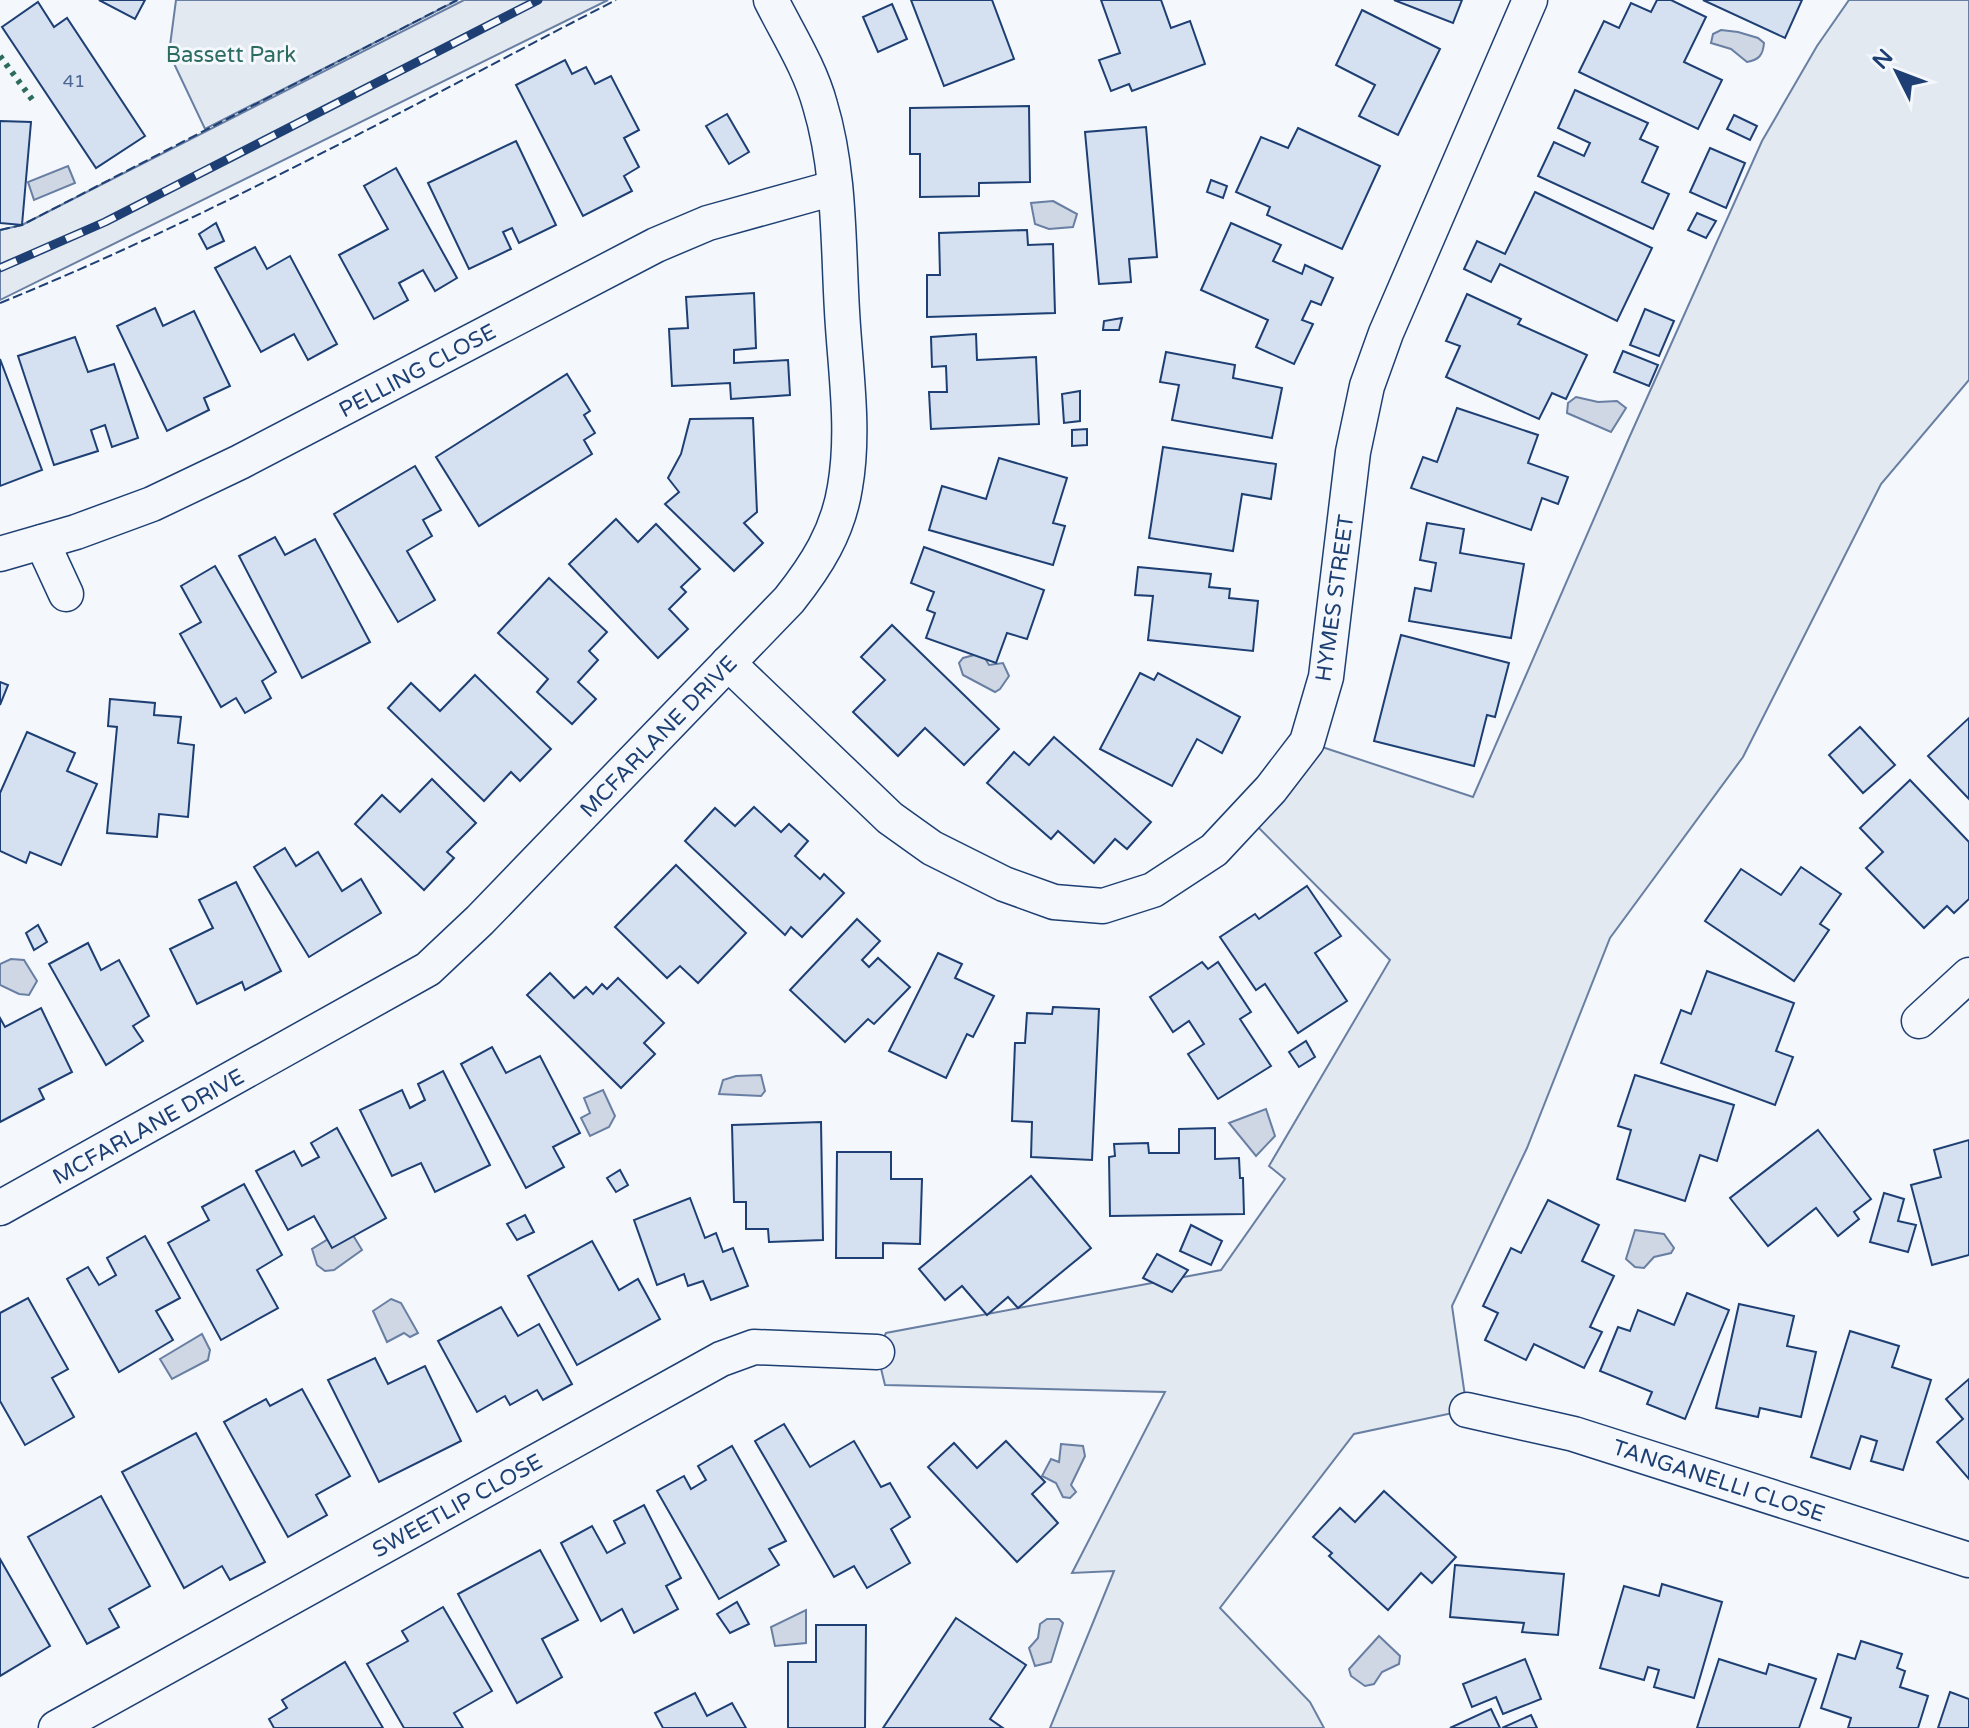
<svg xmlns="http://www.w3.org/2000/svg" width="1969" height="1728" viewBox="0 0 1969 1728" font-family="'Varela Round',sans-serif">
<rect width="100%" height="100%" fill="#f4f7fb"/>
<g fill="#e3e9f0" stroke="#687fa3" stroke-width="2">
<path d="M176 0H458L205 129 169 53Z"/>
<path d="M464 0H608L0 300V230L22 225Z"/>
<path d="M1849 0H1969V380L1881 484 1743 757 1610 938 1527 1148 1452 1306 1467 1410 1354 1434 1220 1608 1310 1702 1324 1728H1050L1114 1571 1072 1573 1165 1392 885 1385 877 1352 886 1333 1221 1270 1285 1179 1269 1166 1390 960 1247 816 1307 742 1473 797 1629 438 1762 141 1817 46Z"/>
</g>
<g fill="#cfd7e4" stroke="#687fa3" stroke-width="2">
<path d="M1721 30 1738 32 1758 38 1764 43C1763 55 1759 60 1747 62L1731 49 1711 43 1713 34Z"/>
<path d="M68 166 75 183 34 200 28 182Z"/>
<path d="M1053 201 1077 214 1073 227 1049 229 1035 224 1031 203Z"/>
<path d="M1576 397 1598 402 1617 401 1626 408 1611 432 1567 413 1568 403Z"/>
<path d="M982 653 989 665 1003 663 1009 676 1000 689 995 692 963 675 959 663 963 658Z"/>
<path d="M11 959 24 960 37 981 29 995 19 994 0 985V964Z"/>
<path d="M761 1075 765 1091 761 1096 719 1094 723 1080 736 1076Z"/>
<path d="M603 1090 615 1116 609 1127 590 1136 581 1118 590 1113 584 1098Z"/>
<path d="M1266 1109 1275 1136 1256 1156 1229 1123Z"/>
<path d="M348 1227 362 1250 334 1270 325 1271 317 1265 312 1249Z"/>
<path d="M1635 1230 1664 1234 1674 1248 1671 1253 1654 1257 1644 1268 1635 1267 1626 1259Z"/>
<path d="M391 1299 401 1303 418 1333 410 1337 404 1333 387 1342 373 1311Z"/>
<path d="M202 1334 210 1350 208 1360 172 1379 160 1359Z"/>
<path d="M1061 1444 1083 1446 1085 1456 1071 1485 1076 1492 1070 1498 1063 1497 1056 1483 1042 1476 1051 1459 1059 1462Z"/>
<path d="M806 1610V1643L775 1646 771 1627Z"/>
<path d="M1047 1619H1059L1063 1623 1051 1662 1035 1666 1029 1648 1038 1638 1040 1624Z"/>
<path d="M1379 1636 1400 1656 1399 1664 1382 1672 1374 1684 1365 1686 1351 1676 1349 1669Z"/>
</g>
<g fill="#d5e0f0" stroke="#1d3f73" stroke-width="2">
<path d="M99 0H145L135 19Z"/>
<path d="M911 0H992L1014 59 944 86Z"/>
<path d="M1101 0H1161L1171 28 1190 21 1205 64 1132 91 1129 84 1111 91 1099 60 1120 53Z"/>
<path d="M1394 0H1462L1453 23Z"/>
<path d="M1657 0H1671L1706 17 1684 62 1722 80 1698 129 1579 72 1604 21 1619 28 1631 3 1651 12Z"/>
<path d="M1703 0H1802L1785 38Z"/>
<path d="M38 2 54 27 67 18 145 136 96 168 2 27Z"/>
<path d="M892 4 907 39 878 52 863 17Z"/>
<path d="M1362 10 1440 49 1398 135 1359 116 1375 85 1336 65Z"/>
<path d="M565 60 572 74 586 67 595 84 611 76 639 130 624 138 639 167 624 176 632 191 583 216 516 85Z"/>
<path d="M1575 90 1648 123 1640 139 1658 147 1642 182 1669 194 1653 229 1538 176 1554 142 1584 156 1590 143 1558 128Z"/>
<path d="M1029 106 1030 182 979 183V196L920 197V154H910V108Z"/>
<path d="M727 114 749 152 729 164 706 126Z"/>
<path d="M1734 115 1757 126 1750 140 1727 129Z"/>
<path d="M0 121 31 122 22 225 0 223Z"/>
<path d="M1146 127 1157 257 1129 259 1131 282 1099 284 1085 132Z"/>
<path d="M1298 128 1380 166 1342 249 1267 215 1270 207 1236 192 1261 137 1288 148Z"/>
<path d="M516 141 556 225 519 243 512 228 503 232 511 249 469 269 428 183Z"/>
<path d="M1710 148 1745 163 1726 208 1690 192Z"/>
<path d="M396 168 457 278 435 291 423 270 399 283 408 300 374 319 339 255 388 229 364 186Z"/>
<path d="M1211 180 1227 186 1223 198 1207 192Z"/>
<path d="M1535 192 1652 248 1617 321 1500 264 1491 282 1464 269 1477 241 1505 254Z"/>
<path d="M1697 213 1716 221 1706 238 1688 230Z"/>
<path d="M216 223 224 241 207 249 199 234Z"/>
<path d="M1231 223 1281 245 1273 261 1302 274 1305 265 1333 278 1321 305 1311 301 1302 320 1313 324 1294 364 1256 347 1268 320 1201 290Z"/>
<path d="M1027 230 1028 245 1053 244 1055 313 927 317V275H940L939 233Z"/>
<path d="M255 247 267 269 290 256 337 344 308 360 294 334 261 352 215 268Z"/>
<path d="M754 293 756 348 734 350V363L788 360 790 395 731 399 730 383 672 386 669 329 688 328 686 297Z"/>
<path d="M1467 294 1521 319 1518 324 1587 355 1566 399 1552 393 1539 419 1446 377 1460 346 1446 341Z"/>
<path d="M155 308 163 326 194 311 230 386 204 398 209 410 167 431 117 326Z"/>
<path d="M1645 309 1674 321 1659 356 1630 345Z"/>
<path d="M1122 318 1119 330H1103L1104 321Z"/>
<path d="M976 334 977 360 1036 357 1039 424 931 429 929 392H947L946 366 932 367 931 337Z"/>
<path d="M75 337 88 372 114 364 138 438 112 447 105 425 91 430 98 451 54 465 18 356Z"/>
<path d="M1623 351 1658 365 1649 386 1614 372Z"/>
<path d="M1166 352 1235 365 1233 378 1282 388 1272 438 1172 420 1179 385 1160 382Z"/>
<path d="M0 359 42 470 0 486Z"/>
<path d="M567 374 590 411 584 415 595 433 584 440 592 454 479 526 436 457Z"/>
<path d="M1080 391V421L1064 423 1062 394Z"/>
<path d="M1457 408 1538 435 1528 463 1568 477 1558 504 1542 498 1531 530 1411 488 1423 457 1437 462Z"/>
<path d="M753 418 757 512 744 523 763 543 734 571 665 504 679 492 668 478 681 454 690 419Z"/>
<path d="M1087 429V445L1072 446V430Z"/>
<path d="M1163 447 1276 464 1271 499 1242 494 1233 551 1149 538Z"/>
<path d="M999 458 1067 478 1053 523 1065 526 1053 565 929 530 942 486 986 499Z"/>
<path d="M415 466 441 510 423 520 432 536 407 551 435 600 398 622 334 514Z"/>
<path d="M616 519 638 542 656 524 700 569 681 587 686 592 669 609 688 629 658 658 569 564Z"/>
<path d="M1427 523 1464 529 1460 553 1524 564 1511 638 1409 621 1415 588 1431 591 1436 563 1420 560Z"/>
<path d="M275 537 285 555 315 539 370 642 302 678 239 556Z"/>
<path d="M924 547 1044 590 1027 639 1007 633 996 663 926 638 935 613 927 610 934 592 911 583Z"/>
<path d="M215 566 276 672 262 681 271 698 245 713 236 698 221 707 180 634 201 622 181 586Z"/>
<path d="M1138 567 1211 574 1209 587 1230 589 1229 598 1258 601 1253 651 1148 640 1153 596 1135 595Z"/>
<path d="M549 578 607 632 589 651 598 660 578 682 596 699 572 724 537 692 548 679 498 633Z"/>
<path d="M892 625 999 729 964 765 925 728 898 756 853 712 885 680 861 657Z"/>
<path d="M1401 635 1509 663 1495 717 1487 715 1474 766 1374 741Z"/>
<path d="M1140 673 1154 680 1158 673 1240 717 1222 753 1197 739 1172 786 1100 749Z"/>
<path d="M475 675 551 749 520 781 511 772 484 801 388 708 411 683 440 711Z"/>
<path d="M0 682 8 685 0 705Z"/>
<path d="M110 699 155 703 154 715 181 717 178 743 194 745 188 817 159 814 157 837 107 833 117 727 108 726Z"/>
<path d="M1969 718V799L1928 756Z"/>
<path d="M1860 727 1895 765 1863 793 1829 755Z"/>
<path d="M27 732 75 753 67 771 97 784 61 865 30 852 26 863 0 851V793Z"/>
<path d="M1054 737 1151 822 1127 849 1115 839 1094 863 1058 831 1051 839 987 783 1014 752 1029 765Z"/>
<path d="M432 779 476 823 447 852 454 858 424 890 355 824 382 795 400 812Z"/>
<path d="M1910 780 1969 842V899L1954 913 1947 906 1924 928 1866 868 1883 852 1860 828Z"/>
<path d="M754 807 781 832 789 824 808 841 795 856 820 879 824 874 844 893 802 937 791 927 785 935 685 841 715 808 735 826Z"/>
<path d="M285 848 296 866 318 852 342 891 361 879 381 913 309 957 254 867Z"/>
<path d="M676 865 746 933 698 983 680 966 667 978 615 927Z"/>
<path d="M1801 867 1841 894 1820 924 1829 930 1794 981 1705 921 1741 869 1781 895Z"/>
<path d="M236 882 281 971 245 990 242 982 197 1004 170 949 213 928 199 900Z"/>
<path d="M1307 886 1341 936 1315 953 1347 1001 1298 1033 1265 984 1256 990 1220 937 1255 914 1259 919Z"/>
<path d="M857 919 880 941 862 960 869 967 878 958 910 987 874 1024 868 1019 845 1042 790 990Z"/>
<path d="M38 925 47 942 34 950 26 933Z"/>
<path d="M88 943 101 970 119 960 149 1016 133 1026 143 1041 106 1065 49 964Z"/>
<path d="M938 953 962 964 955 978 994 996 973 1037 967 1034 946 1078 889 1051Z"/>
<path d="M1202 962 1208 969 1218 962 1251 1012 1240 1019 1271 1066 1218 1099 1188 1054 1204 1044 1189 1021 1173 1032 1150 997Z"/>
<path d="M1707 971 1794 1003 1776 1051 1793 1057 1775 1105 1661 1063 1681 1010 1691 1014Z"/>
<path d="M550 973 574 998 586 987 593 994 602 984 607 989 618 978 664 1023 644 1043 655 1054 621 1088 527 995Z"/>
<path d="M1053 1007 1099 1009 1092 1160 1031 1157 1032 1122 1012 1121 1015 1043H1025L1027 1013 1052 1014Z"/>
<path d="M41 1008 72 1072 39 1089 44 1099 0 1122V1018L5 1027Z"/>
<path d="M1306 1041 1315 1057 1299 1067 1289 1052Z"/>
<path d="M492 1047 506 1073 540 1056 580 1133 553 1147 564 1167 526 1188 461 1064Z"/>
<path d="M443 1071 490 1165 435 1192 421 1163 392 1176 360 1110 402 1090 410 1108 425 1100 418 1084Z"/>
<path d="M1635 1075 1734 1105 1717 1161 1700 1155 1685 1201 1617 1179 1631 1130 1618 1126Z"/>
<path d="M821 1122 823 1240 769 1242 768 1229H746V1202H734L732 1125Z"/>
<path d="M337 1128 386 1218 332 1248 314 1216 288 1230 256 1171 294 1151 302 1166 319 1157 311 1143Z"/>
<path d="M1215 1128V1159L1239 1158 1240 1178H1243L1244 1214 1110 1216 1109 1157 1115 1156 1114 1144 1148 1143 1149 1153H1179V1129Z"/>
<path d="M1818 1130 1871 1199 1854 1212 1859 1219 1838 1236 1816 1208 1768 1246 1730 1198Z"/>
<path d="M1969 1140V1255L1932 1265 1911 1185 1941 1177 1934 1150Z"/>
<path d="M837 1152H891V1179H922L920 1244 883 1243V1258H836Z"/>
<path d="M620 1170 628 1185 616 1192 607 1178Z"/>
<path d="M1031 1176 1091 1248 1018 1308 1008 1297 987 1315 962 1286 945 1300 919 1269Z"/>
<path d="M244 1184 282 1255 257 1270 278 1308 221 1340 168 1243 209 1220 202 1207Z"/>
<path d="M1884 1193 1904 1199 1898 1221 1916 1225 1908 1252 1870 1242Z"/>
<path d="M690 1198 705 1238 716 1233 723 1252 733 1248 748 1286 711 1300 703 1281 688 1286 684 1274 657 1285 634 1220Z"/>
<path d="M1548 1200 1599 1225 1582 1261 1614 1276 1590 1327 1602 1332 1584 1368 1534 1344 1526 1360 1485 1340 1498 1313 1483 1306 1511 1248 1521 1253Z"/>
<path d="M525 1215 534 1232 517 1240 507 1224Z"/>
<path d="M1191 1225 1222 1241 1211 1265 1180 1251Z"/>
<path d="M145 1236 180 1298 156 1311 173 1340 119 1372 67 1279 88 1267 99 1285 116 1275 107 1258Z"/>
<path d="M592 1241 619 1290 638 1279 660 1319 577 1365 528 1276Z"/>
<path d="M1157 1254 1188 1270 1172 1292 1143 1278Z"/>
<path d="M1687 1293 1729 1310 1685 1419 1647 1404 1652 1392 1600 1371 1618 1327 1630 1331 1638 1310 1674 1325Z"/>
<path d="M28 1298 68 1369 52 1378 74 1417 25 1445 0 1401V1313Z"/>
<path d="M1739 1304 1794 1316 1787 1346 1816 1352 1801 1417 1760 1408 1758 1417 1716 1408Z"/>
<path d="M501 1307 518 1336 539 1324 572 1384 543 1400 537 1390 510 1405 505 1396 477 1412 438 1341Z"/>
<path d="M1850 1331 1899 1346 1892 1367 1931 1380 1903 1470 1871 1461 1877 1441 1861 1436 1850 1469 1811 1457Z"/>
<path d="M375 1358 388 1384 425 1366 461 1441 379 1482 328 1380Z"/>
<path d="M1969 1379V1479L1937 1442 1963 1419 1946 1399Z"/>
<path d="M302 1389 350 1476 316 1495 327 1515 288 1537 224 1422 266 1399 270 1406Z"/>
<path d="M784 1424 810 1467 854 1441 881 1487 890 1483 910 1517 891 1529 910 1563 867 1588 854 1566 834 1577 755 1441Z"/>
<path d="M196 1433 265 1562 230 1580 222 1566 184 1588 122 1472Z"/>
<path d="M1006 1441 1045 1482 1032 1494 1058 1523 1017 1562 928 1467 954 1443 977 1468Z"/>
<path d="M732 1446 786 1541 769 1549 779 1565 719 1599 657 1491 684 1476 691 1489 706 1480 698 1466Z"/>
<path d="M1384 1491 1456 1557 1432 1583 1421 1573 1388 1610 1329 1556 1332 1553 1313 1537 1340 1508 1355 1522Z"/>
<path d="M101 1496 150 1586 109 1609 119 1627 87 1644 28 1537Z"/>
<path d="M644 1505 681 1578 666 1586 678 1609 634 1633 622 1609 601 1621 561 1543 592 1526 607 1553 625 1543 614 1521Z"/>
<path d="M540 1550 578 1620 542 1639 562 1677 517 1703 458 1594Z"/>
<path d="M0 1559 50 1646 0 1676Z"/>
<path d="M1455 1565 1564 1574 1558 1635 1522 1632 1524 1623 1450 1617Z"/>
<path d="M1662 1584 1722 1602 1694 1698 1654 1687 1659 1670 1648 1667 1644 1680 1600 1668 1624 1586 1659 1596Z"/>
<path d="M737 1602 749 1624 730 1633 717 1614Z"/>
<path d="M443 1607 492 1691 454 1713 463 1728H404L367 1664 408 1641 402 1631Z"/>
<path d="M956 1618 1026 1665 990 1719 1003 1728H883Z"/>
<path d="M816 1625H866L865 1728H788V1662H816Z"/>
<path d="M1861 1641 1902 1654 1897 1668 1905 1671 1900 1687 1928 1696 1918 1728H1848L1851 1718 1821 1708 1838 1654 1855 1659Z"/>
<path d="M1525 1659 1541 1699 1503 1714 1496 1697 1472 1707 1463 1684Z"/>
<path d="M1719 1659 1766 1674 1769 1664 1816 1679 1799 1728H1697Z"/>
<path d="M345 1662 383 1728H274L269 1719 287 1708 282 1700Z"/>
<path d="M1950 1692 1969 1699V1728H1938Z"/>
<path d="M695 1693 707 1716 732 1703 746 1728H663L655 1713Z"/>
<path d="M1491 1709 1500 1728H1450Z"/>
<path d="M1531 1715 1537 1728H1502Z"/>
</g>
<g fill="none" stroke-linecap="round" stroke-linejoin="round">
<defs>
<g id="street">
<path d="M42 542 66 594"/>
<path d="M0 554 76 532 152 504 240 462 656 245 708 223 834 188"/>
<path d="M728 663 890 818 932 848 1004 884 1054 902 1103 906 1153 890 1214 850 1271 789 1307 742 1326 677 1353 452 1367 386 1386 333 1530 0"/>
<path d="M1919 1021 1969 975"/>
<path d="M0 1208 428 969 480 920 789 600C816 566 838 532 845 487 855 430 845 368 842 311 838 243 840 171 820 105 810 68 788 34 771 0"/>
<path d="M1467 1410 1574 1434 1969 1560"/>
<path d="M56 1728 721 1359 754 1347 877 1352"/>
</g>
</defs>
<use href="#street" stroke="#1d3f73" stroke-width="37"/>
<use href="#street" stroke="#f4f7fb" stroke-width="34"/>
<defs>
<path id="rail" d="M0 268 105 222 538 0"/>
</defs>
<use href="#rail" stroke="#1d3f73" stroke-width="9"/>
<use href="#rail" stroke="#f4f7fb" stroke-width="6" stroke-dasharray="18" stroke-linecap="butt"/>
<path stroke="#2c6c60" stroke-width="6" stroke-dasharray="4 6" stroke-linecap="butt" d="M0 56 34 102"/>
<g stroke="#1d3f73" stroke-width="2" stroke-dasharray="10 4" stroke-linecap="butt">
<path d="M0 230 22 225 457 0"/>
<path d="M0 303C212 217 412 105 616 0"/>
</g>
</g>
<g text-anchor="middle" stroke-width="6" stroke-linejoin="round" paint-order="stroke">
<g font-size="18" fill="#4b6792">
<text x="74" y="87">41</text>
</g>
<g font-size="22" fill="#2c6c60" stroke="#f4f7fb">
<text x="231" y="62">Bassett Park</text>
</g>
<g font-size="22" fill="#1d3f73" stroke="#f4f7fb">
<text transform="translate(417 370) rotate(-28)" y="8">PELLING CLOSE</text>
<text transform="translate(1334 598) rotate(-82)" y="8">HYMES STREET</text>
<text transform="translate(658 736) rotate(-46)" y="8">MCFARLANE DRIVE</text>
<text transform="translate(148 1126) rotate(-29)" y="8">MCFARLANE DRIVE</text>
<text transform="translate(1719 1480) rotate(18)" y="8">TANGANELLI CLOSE</text>
<text transform="translate(457 1505) rotate(-29)" y="8">SWEETLIP CLOSE</text>
</g>
</g>
<g transform="translate(1897 72) rotate(312)" stroke="#f4f7fb" stroke-width="6" paint-order="stroke">
<path d="M0-6L14 30L0 20L-14 30Z" fill="#1d3f73"/>
<text y="-12" font-size="22" font-weight="bold" text-anchor="middle" fill="#1d3f73">N</text>
</g>
</svg>
